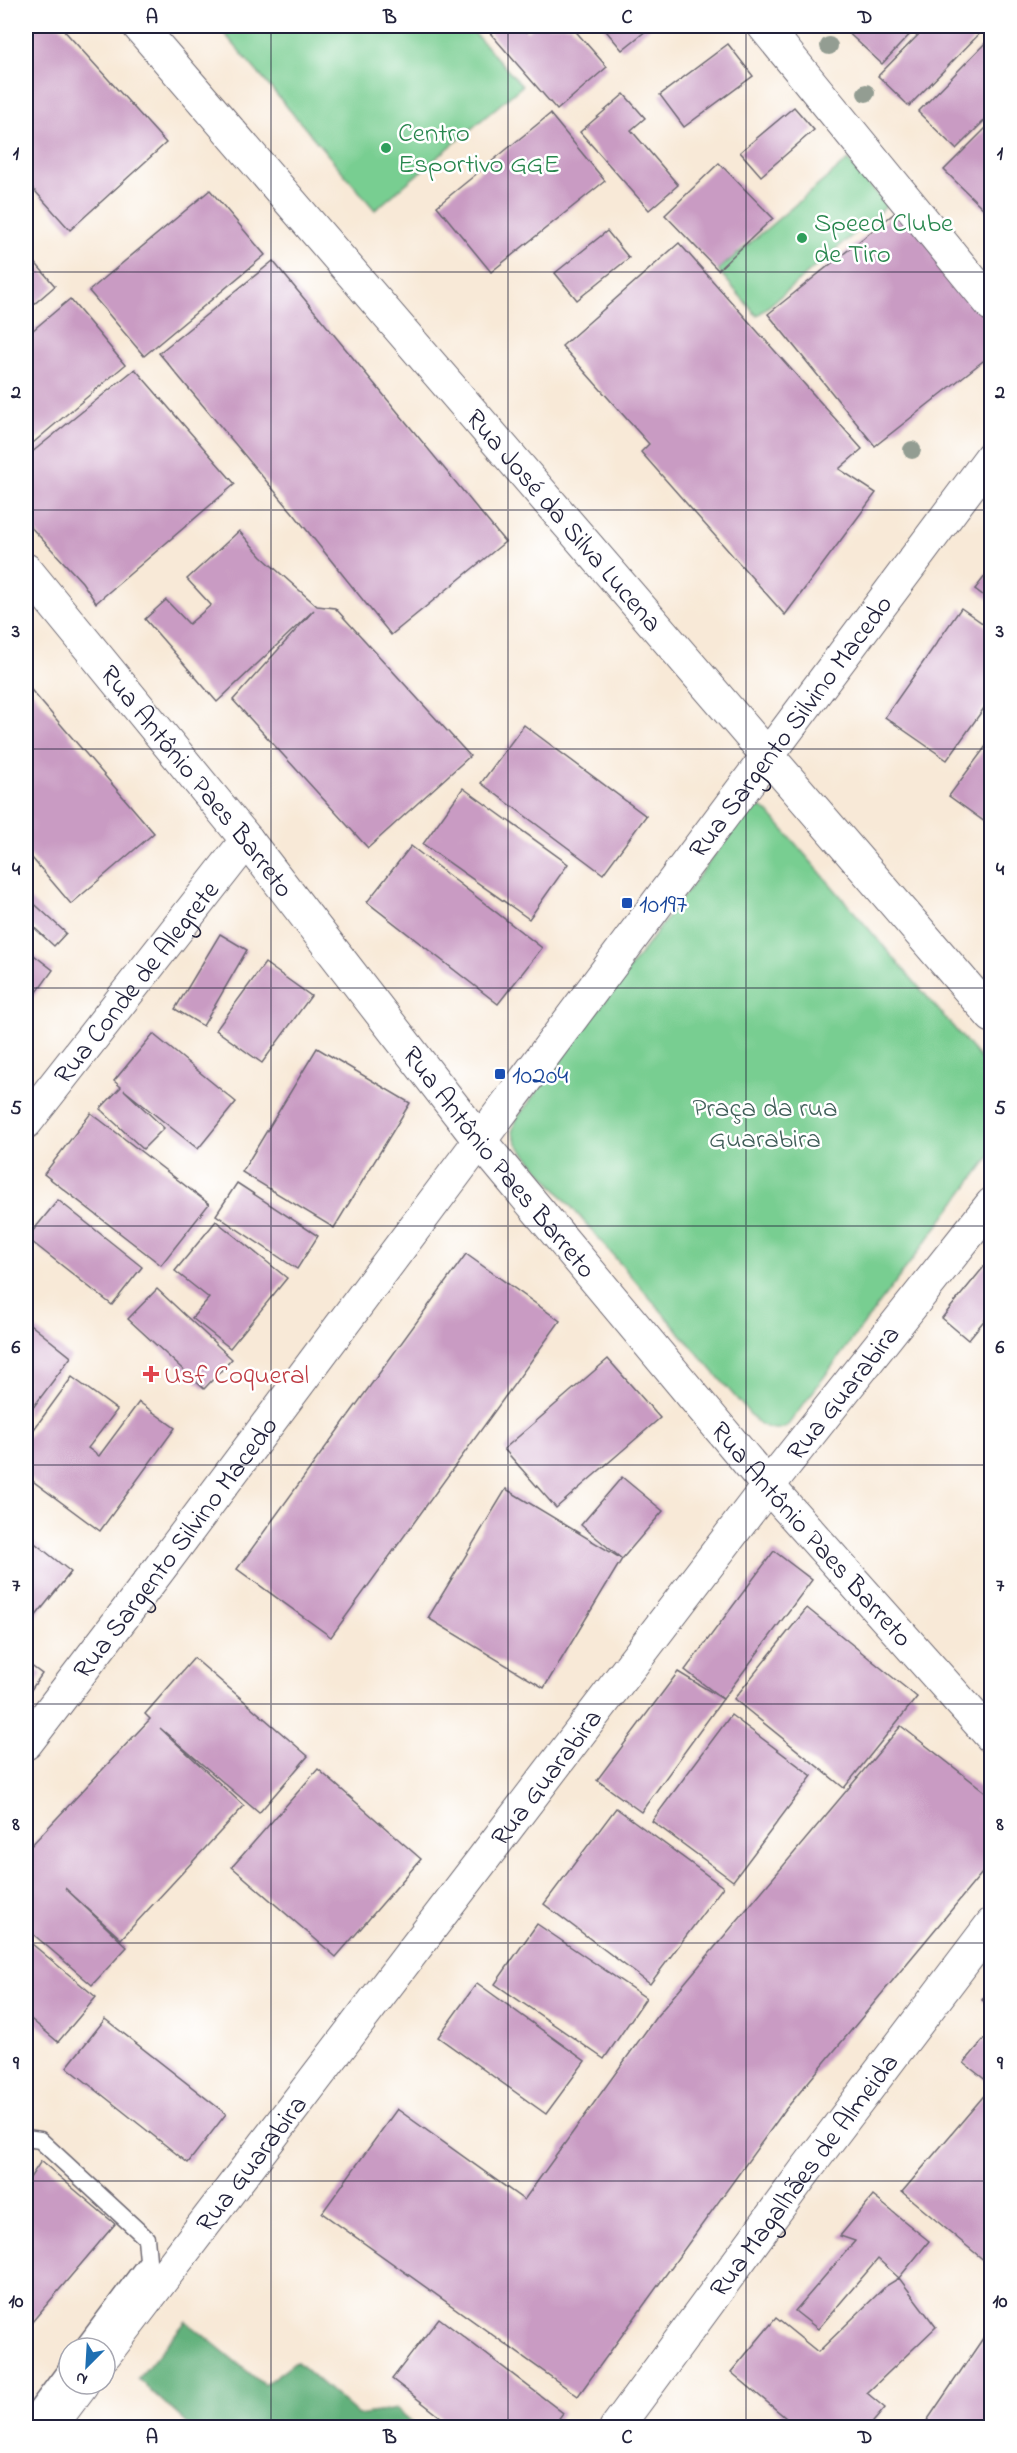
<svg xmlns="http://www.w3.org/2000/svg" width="1017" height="2453" viewBox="0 0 1017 2453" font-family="'Indie Flower',sans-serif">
<rect width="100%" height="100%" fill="#fff"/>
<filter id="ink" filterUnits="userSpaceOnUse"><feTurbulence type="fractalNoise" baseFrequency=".0167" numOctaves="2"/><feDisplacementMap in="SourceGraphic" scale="12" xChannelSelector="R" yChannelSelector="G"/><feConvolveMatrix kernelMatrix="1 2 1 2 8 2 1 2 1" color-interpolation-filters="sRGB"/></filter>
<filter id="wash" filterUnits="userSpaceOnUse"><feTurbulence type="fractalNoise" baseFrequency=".008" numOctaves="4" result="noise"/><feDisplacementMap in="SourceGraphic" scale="24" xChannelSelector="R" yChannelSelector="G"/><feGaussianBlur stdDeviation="1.35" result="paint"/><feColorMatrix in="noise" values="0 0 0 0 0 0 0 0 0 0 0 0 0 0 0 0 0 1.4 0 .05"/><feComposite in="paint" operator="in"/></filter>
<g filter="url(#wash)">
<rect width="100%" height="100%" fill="#f8e9d7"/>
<g fill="#78ce91" stroke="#4d7866" stroke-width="1.5">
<path d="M218 26H468L522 86 375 210Z"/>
<path d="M848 160 887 206 757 316 718 270Z"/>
<path d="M755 808H762L770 814 991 1071V1155L788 1425C777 1433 766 1428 756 1421L518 1145 512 1132 517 1118 746 813Z"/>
</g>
<path fill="#62b17b" stroke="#426a5b" stroke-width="1.5" d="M186 2321 264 2385 296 2361 358 2415 397 2409 418 2427H191L138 2379Z"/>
<g id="blocks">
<g fill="#c99bc3">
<path d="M26 26H60L166 143 70 230 26 181Z"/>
<path d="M484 26H522L527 32 535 26H571L607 67 557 110Z"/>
<path d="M602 26H652L622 50Z"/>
<path d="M841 26H907L913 31 882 64Z"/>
<path d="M927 26H987L909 106 878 76Z"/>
<path d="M992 36V113L956 149 918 112Z"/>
<path d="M728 44 753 76 684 127 660 95Z"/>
<path d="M624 94 645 118 631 130 678 185 649 210 580 132Z"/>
<path d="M794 107 814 130 761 176 740 152Z"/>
<path d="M550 114 605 181 491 272 437 206Z"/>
<path d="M992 122V217L944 170Z"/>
<path d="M719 163 773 218 718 270 665 215Z"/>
<path d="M210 190 265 255 144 356 89 291Z"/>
<path d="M901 208 992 321V354L875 446 768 314Z"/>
<path d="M607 231 629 258 577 300 555 273Z"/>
<path d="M679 243 862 449 839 469 876 493 785 615 641 452 649 444 562 346Z"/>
<path d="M26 252 55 286 26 311Z"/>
<path d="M273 261 505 542 391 635 293 513 159 353Z"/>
<path d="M70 299 125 365 27 448 26 336Z"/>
<path d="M135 369 235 484 96 603 82 582 26 522V457Z"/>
<path d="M239 531 262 557 317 606 335 608 470 756 368 848 233 700 314 610 217 702 145 619 166 600 189 624 211 605 187 579Z"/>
<path d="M992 567V602L975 589Z"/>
<path d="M961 608 992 630V697L947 760 885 717Z"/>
<path d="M26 684 154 833 71 904 26 851Z"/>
<path d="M524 725 646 816 603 874 481 783Z"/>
<path d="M992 738V827L949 796Z"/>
<path d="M463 788 568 864 529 919 423 844Z"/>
<path d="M411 846 542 948 498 1004 367 902Z"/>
<path d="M26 896 66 933 54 946 26 920Z"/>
<path d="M220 934 247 950 203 1026 175 1009Z"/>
<path d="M26 949 53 970 32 999 26 994Z"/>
<path d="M265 963 311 996 262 1063 216 1030Z"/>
<path d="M153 1034 236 1102 198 1149 124 1090 164 1128 143 1149 100 1109 121 1087 114 1081Z"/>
<path d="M317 1048 410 1103 334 1228 242 1172Z"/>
<path d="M91 1113 209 1204 161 1265 44 1174Z"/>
<path d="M237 1183 318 1236 297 1269 216 1215Z"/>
<path d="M58 1200 142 1267 112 1305 27 1238Z"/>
<path d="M216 1221 287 1278 230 1348 192 1318 209 1298 175 1271Z"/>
<path d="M466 1254 560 1321 331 1637 237 1569Z"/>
<path d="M987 1263 992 1267V1311L968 1340 942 1318Z"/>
<path d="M157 1289 232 1359 204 1389 128 1319Z"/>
<path d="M26 1321 71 1357 26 1417Z"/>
<path d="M608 1359 660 1418 556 1508 504 1449Z"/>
<path d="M72 1377 117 1410 88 1448 99 1456 139 1402 175 1428 100 1531 26 1476V1440Z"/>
<path d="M622 1477 663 1511 622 1559 581 1525Z"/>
<path d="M506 1489 622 1559 544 1688 428 1618Z"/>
<path d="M26 1536 71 1572 26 1628Z"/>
<path d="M774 1551 812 1580 723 1699 685 1670Z"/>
<path d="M807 1608 917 1697 844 1788 734 1699Z"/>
<path d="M194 1658 308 1756 259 1813 160 1728 244 1806 121 1939 65 1888 127 1947 92 1985 26 1928V1851L150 1719 145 1714Z"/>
<path d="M26 1662 42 1674 26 1697Z"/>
<path d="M678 1672 723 1699 641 1812 597 1780Z"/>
<path d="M731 1715 812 1776 733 1881 652 1821Z"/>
<path d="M901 1726 992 1797V1861L785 2110 578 2396 322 2213 397 2109 524 2200 656 2017Z"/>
<path d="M318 1769 421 1859 336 1957 232 1867Z"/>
<path d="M616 1808 723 1887 650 1984 544 1904Z"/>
<path d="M537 1924 646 1998 604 2059 495 1984Z"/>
<path d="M26 1939 96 1997 58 2042 26 2015Z"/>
<path d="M477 1983 585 2061 546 2114 438 2037Z"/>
<path d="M992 1988V2008L982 2000Z"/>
<path d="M105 2019 226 2114 188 2163 67 2067Z"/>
<path d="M984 2039 992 2046V2085L964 2063Z"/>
<path d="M988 2091 992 2094V2267L902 2192Z"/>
<path d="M41 2161 115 2224 26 2329V2184Z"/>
<path d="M873 2196 929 2241 899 2278 878 2259 818 2329 795 2311 855 2241 840 2236Z"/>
<path d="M899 2278 936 2327 867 2393 885 2408 868 2428H798L731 2372 776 2318 818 2352 886 2286Z"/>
<path d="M439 2318 563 2413 552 2428H455L392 2379Z"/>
<path d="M992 2325V2428H922Z"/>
</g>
</g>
</g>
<g filter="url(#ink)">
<use href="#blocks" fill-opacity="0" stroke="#6d6872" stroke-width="1.5"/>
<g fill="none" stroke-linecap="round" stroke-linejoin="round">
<defs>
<g id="service">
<path d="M26 2138 40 2140 146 2238 148 2260 82 2348"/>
<path d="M26 2423 69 2365"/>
</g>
<g id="minor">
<path id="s1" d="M139 26 992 1016"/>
<path d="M764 26 992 305"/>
<path id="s2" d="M26 570 247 840 480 1141 768 1486 992 1737"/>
<path id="s3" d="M26 1122 247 840"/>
<path id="s4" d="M26 1743 157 1572 992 456"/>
<path id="s5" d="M105 2354 768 1486 992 1204"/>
<path d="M49 2428 82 2384"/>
<path id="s6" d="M616 2428 805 2171 992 1924"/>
</g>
</defs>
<use href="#service" stroke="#6d6872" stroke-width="19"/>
<use href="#minor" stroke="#6d6872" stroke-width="35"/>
<use href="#service" stroke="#fff" stroke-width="16"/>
<use href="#minor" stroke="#fff" stroke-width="33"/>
</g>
<g fill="#939d92">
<circle cx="829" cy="46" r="9"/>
<circle cx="866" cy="93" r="9"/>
<circle cx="912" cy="450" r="9"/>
</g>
</g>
<path fill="none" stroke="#22223b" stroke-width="1.5" stroke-opacity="0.55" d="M271 26V2428M508 26V2428M746 26V2428M26 272H992M26 510H992M26 749H992M26 988H992M26 1226H992M26 1465H992M26 1704H992M26 1943H992M26 2181H992"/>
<g fill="#2e9e5b" stroke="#fff" stroke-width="2">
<circle cx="386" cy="148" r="6"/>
<circle cx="802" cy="238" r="6"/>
</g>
<g fill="#1a4fb4" stroke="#fff" stroke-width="2">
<rect x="621" y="897" width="12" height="12" rx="3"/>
<rect x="494" y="1068" width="12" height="12" rx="3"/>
</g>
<path fill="#e0444e" stroke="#fff" stroke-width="2" d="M148 1365h6v6h6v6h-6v6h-6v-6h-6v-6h6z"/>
<g text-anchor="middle" stroke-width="5" stroke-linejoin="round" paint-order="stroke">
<g font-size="27" fill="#27864d" stroke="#fff" text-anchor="start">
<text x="398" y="141">Centro<tspan x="398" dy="31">Esportivo GGE</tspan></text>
<text x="814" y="231">Speed Clube<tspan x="814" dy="31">de Tiro</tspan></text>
</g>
<g font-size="27" fill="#22223b" stroke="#fff">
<text dy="9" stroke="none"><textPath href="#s1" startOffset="652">Rua José da Silva Lucena</textPath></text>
<text dy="9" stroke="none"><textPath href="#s4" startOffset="1272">Rua Sargento Silvino Macedo</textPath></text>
<text dy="9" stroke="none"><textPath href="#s2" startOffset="272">Rua Antônio Paes Barreto</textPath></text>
<text dy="9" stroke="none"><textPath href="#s3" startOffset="178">Rua Conde de Alegrete</textPath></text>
<text dy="9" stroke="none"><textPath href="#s2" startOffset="758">Rua Antônio Paes Barreto</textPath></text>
<text dy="9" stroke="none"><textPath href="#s5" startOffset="1212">Rua Guarabira</textPath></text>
<text dy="9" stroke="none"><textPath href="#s2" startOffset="1244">Rua Antônio Paes Barreto</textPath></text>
<text dy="9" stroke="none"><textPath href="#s4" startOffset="246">Rua Sargento Silvino Macedo</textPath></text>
<text dy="9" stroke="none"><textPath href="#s5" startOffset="726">Rua Guarabira</textPath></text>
<text dy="9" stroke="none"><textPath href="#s5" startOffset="240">Rua Guarabira</textPath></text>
<text dy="9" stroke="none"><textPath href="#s6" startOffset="315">Rua Magalhães de Almeida</textPath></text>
</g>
<g font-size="27" fill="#164399" stroke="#fff" text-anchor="start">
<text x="639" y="912">10197</text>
<text x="512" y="1083">10204</text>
</g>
<g font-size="27" fill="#405e59" stroke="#fff">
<text x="765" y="1116">Praça da rua<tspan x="765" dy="31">Guarabira</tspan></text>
</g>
<g font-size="27" fill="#be3a42" stroke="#fff" text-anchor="start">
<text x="164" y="1383">Usf Coqueral</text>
</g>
</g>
<rect width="1017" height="2453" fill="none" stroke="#fff" stroke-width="66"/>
<g transform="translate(87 2366) rotate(204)"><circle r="28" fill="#ffffff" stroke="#a7a7b1" stroke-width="1.5"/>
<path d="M0-4.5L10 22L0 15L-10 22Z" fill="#1f6fb2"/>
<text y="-9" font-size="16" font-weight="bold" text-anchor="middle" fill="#22223b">N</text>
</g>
<rect x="33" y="33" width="951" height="2387" fill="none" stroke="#22223b" stroke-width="2"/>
<g font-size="20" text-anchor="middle" font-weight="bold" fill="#22223b">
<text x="152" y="23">A</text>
<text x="390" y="23">B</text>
<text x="627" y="23">C</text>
<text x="865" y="23">D</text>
<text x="16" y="159">1</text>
<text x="1000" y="159">1</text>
<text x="16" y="398">2</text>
<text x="1000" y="398">2</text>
<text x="16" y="637">3</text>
<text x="1000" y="637">3</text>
<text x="16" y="875">4</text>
<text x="1000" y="875">4</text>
<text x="16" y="1114">5</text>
<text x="1000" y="1114">5</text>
<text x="16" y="1353">6</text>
<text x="1000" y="1353">6</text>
<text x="16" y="1591">7</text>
<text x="1000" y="1591">7</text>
<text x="16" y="1830">8</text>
<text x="1000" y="1830">8</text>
<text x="16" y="2069">9</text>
<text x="1000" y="2069">9</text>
<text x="16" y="2307">10</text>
<text x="1000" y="2307">10</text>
<text x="152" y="2443">A</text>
<text x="390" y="2443">B</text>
<text x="627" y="2443">C</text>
<text x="865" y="2443">D</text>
</g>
</svg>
